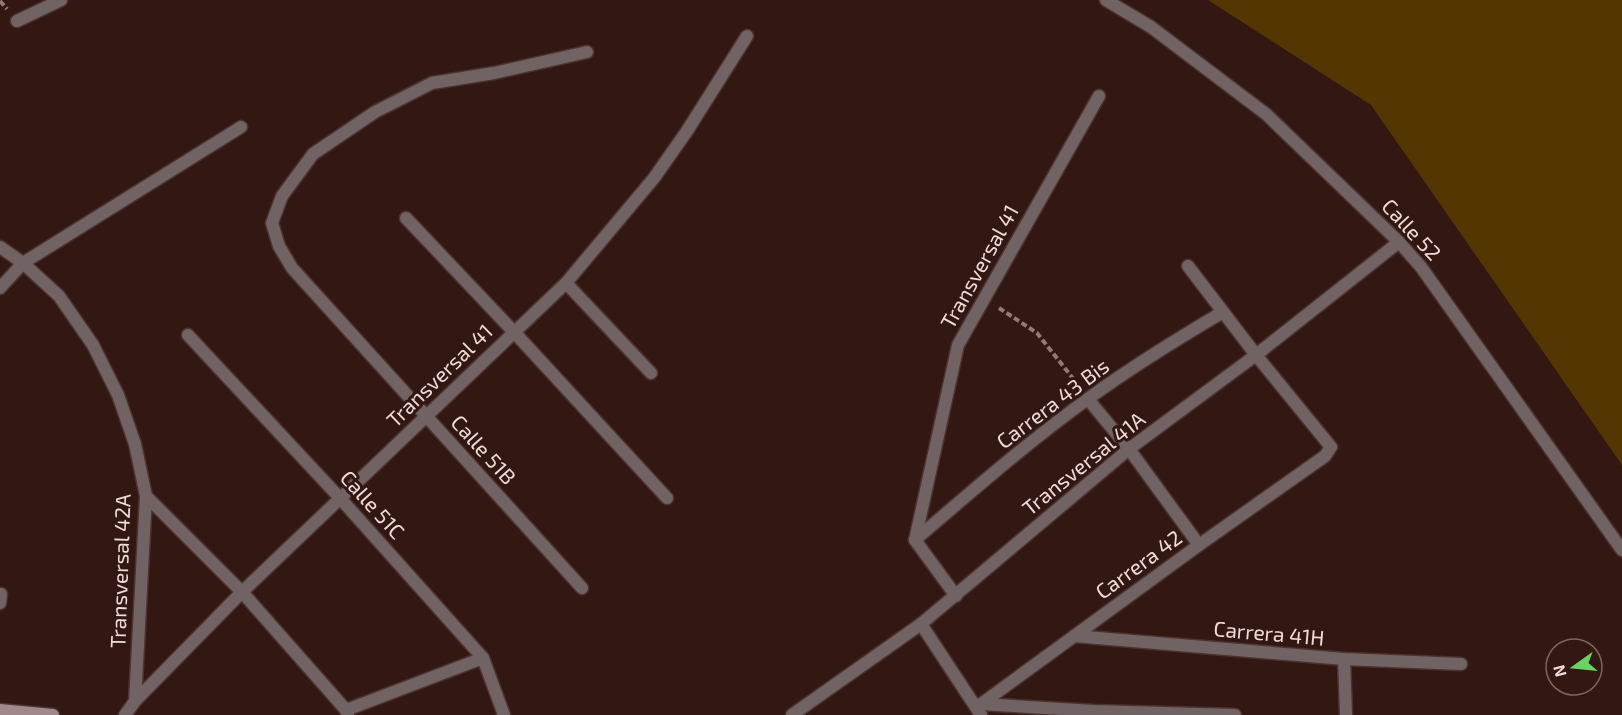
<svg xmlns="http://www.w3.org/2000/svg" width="1622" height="715" viewBox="0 0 1622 715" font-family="'Exo 2',sans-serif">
<rect width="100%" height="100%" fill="#321713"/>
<path fill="#533601" d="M1208 0H1622V465L1371 105Z"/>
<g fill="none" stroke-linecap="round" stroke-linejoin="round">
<defs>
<g id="street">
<path d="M1106 0 1151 27 1266 114 1399 242 1421 267 1622 550"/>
<path d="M17 21 61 0"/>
<path d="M406 218 514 332 667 498"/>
<path d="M0 247 23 263 59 296 93 345 118 395 135 444 146 496 135 701"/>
<path d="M566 283 651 373"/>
<path d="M0 288 23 263 241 127"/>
<path d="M188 335 339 497 483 658 504 715"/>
<path d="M1088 399 1129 449 1199 545"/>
<path d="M146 496 242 592 346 710 348 715"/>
<path d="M915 540 958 345 1099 96"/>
<path d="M915 540C972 491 1028 442 1089 398 1132 367 1177 339 1223 312"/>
<path d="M915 540 956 596"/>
<path d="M582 588 292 268 279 246 272 223 282 196 313 154 375 112 432 83 494 73 587 52"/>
<path d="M0 603 1 594"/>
<path d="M921 624 981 715"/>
<path d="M1074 636 1344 659 1461 664"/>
<path d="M1344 659 1346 715"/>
<path d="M981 704 1094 711 1235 715"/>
<path d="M977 707 1199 545 1325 456 1331 447 1256 355 1188 266"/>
<path d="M346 710 483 658"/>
<path d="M125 715 135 701 242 592 566 283 654 178 687 131 747 36"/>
<path d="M792 715 921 624 1129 449 1256 355 1399 242"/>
</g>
<path id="secondary" d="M0 710 53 715"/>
</defs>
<use href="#street" stroke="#4c332f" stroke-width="15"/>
<use href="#secondary" stroke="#4c332f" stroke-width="15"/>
<g stroke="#917a76" stroke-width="4" stroke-dasharray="6 3" stroke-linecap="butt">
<path d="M0 1 7 9"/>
<path d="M999 308 1037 333 1079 386"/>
</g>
<use href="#street" stroke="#716264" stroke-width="12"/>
<use href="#secondary" stroke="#a0888c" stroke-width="12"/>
</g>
<g text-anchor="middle" stroke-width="6" stroke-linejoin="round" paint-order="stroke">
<g font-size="21" fill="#efdcd9" stroke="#321713">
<text transform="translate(1411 230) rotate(47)" y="7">Calle 52</text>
<text transform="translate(980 267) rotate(-61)" y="7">Transversal 41</text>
<text transform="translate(440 376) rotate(-44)" y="7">Transversal 41</text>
<text transform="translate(1053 404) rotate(-37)" y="7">Carrera 43 Bis</text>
<text transform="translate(483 450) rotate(48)" y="7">Calle 51B</text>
<text transform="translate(1084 464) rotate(-39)" y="7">Transversal 41A</text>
<text transform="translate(372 505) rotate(48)" y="7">Calle 51C</text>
<text transform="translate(1139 565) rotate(-36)" y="7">Carrera 42</text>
<text transform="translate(121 571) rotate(-88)" y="7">Transversal 42A</text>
<text transform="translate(1269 634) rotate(5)" y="7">Carrera 41H</text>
</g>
</g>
<g transform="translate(1574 667) rotate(255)"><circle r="28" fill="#321713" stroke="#7e6662" stroke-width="1.5"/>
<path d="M0-4.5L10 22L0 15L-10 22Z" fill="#69d464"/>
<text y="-9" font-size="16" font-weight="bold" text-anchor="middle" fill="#efdcd9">N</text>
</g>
</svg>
